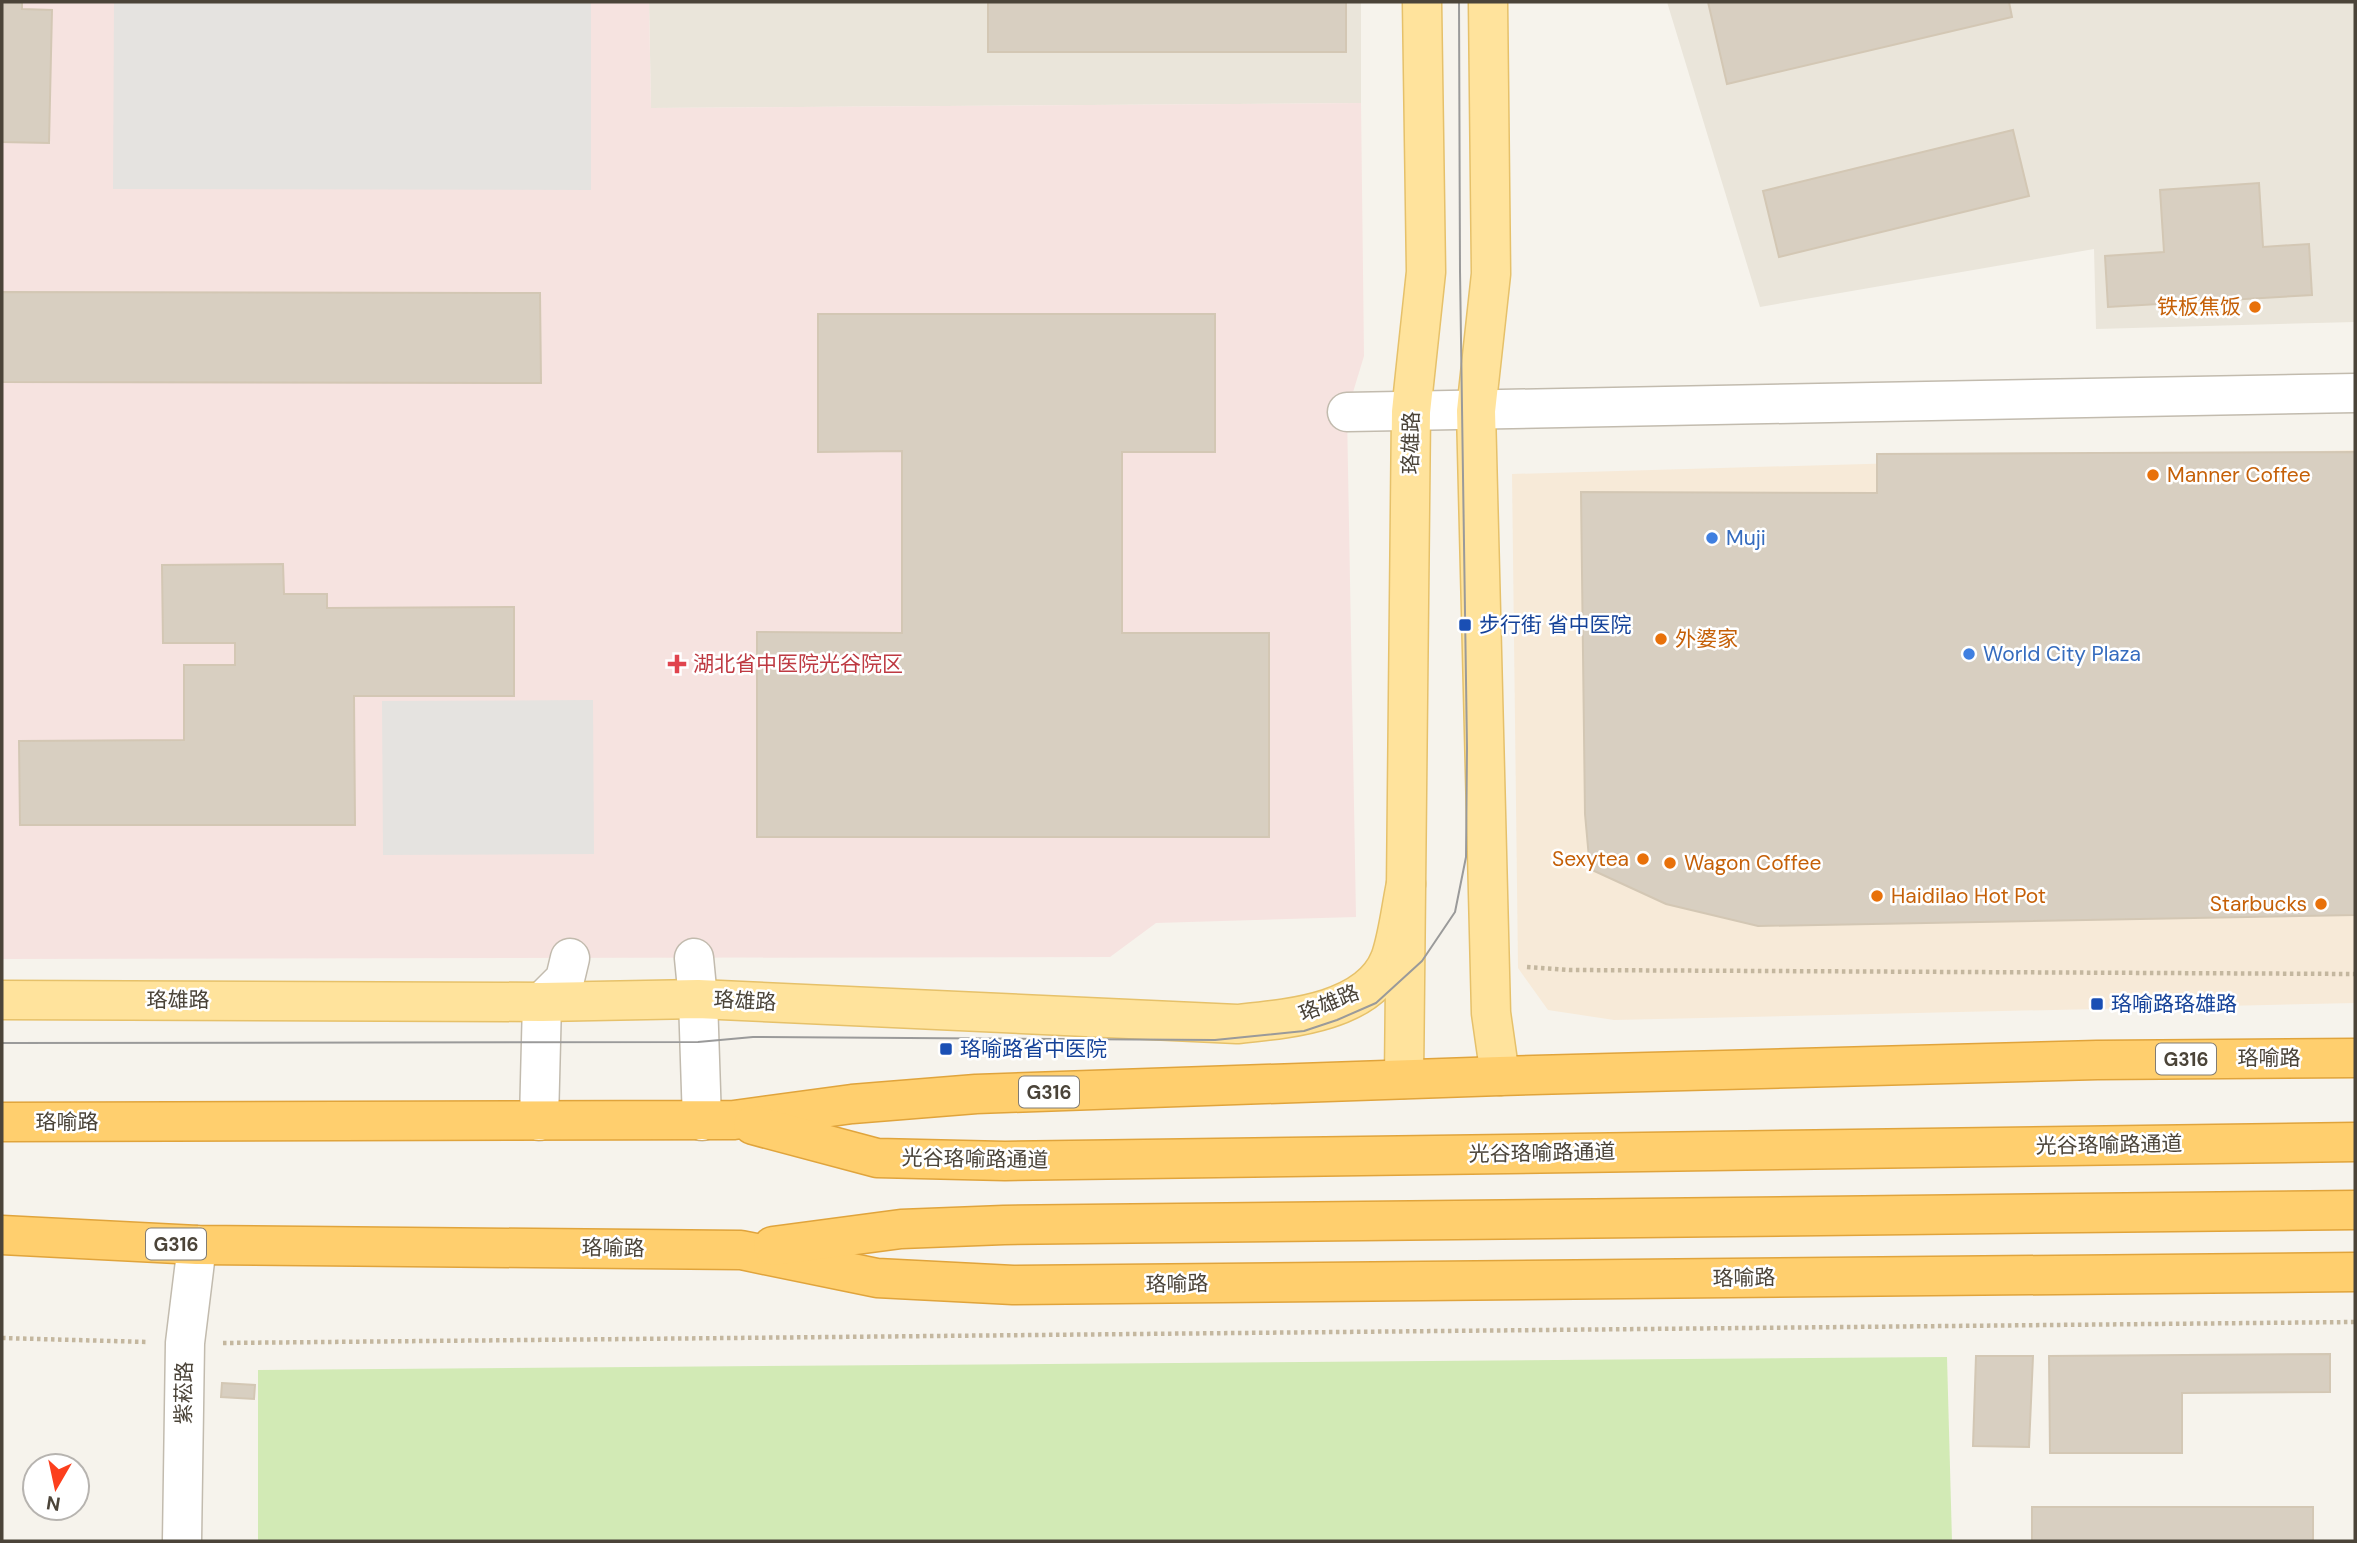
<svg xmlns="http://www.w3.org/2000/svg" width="2357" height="1543" viewBox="0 0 2357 1543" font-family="'DM Sans','Noto Sans SC',sans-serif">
<rect width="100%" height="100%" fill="#f6f3ec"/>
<g fill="#eae5da">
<path d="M649 2H1361V103L651 108Z"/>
<path d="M1667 2H2355V322L2096 329 2094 249 1760 307Z"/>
</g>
<path fill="#f7ead8" d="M2355 450V1003L1614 1020 1548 1010 1518 968 1512 474Z"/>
<path fill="#f6e3e0" d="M2 2H649L651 108 1361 103 1364 356 1347 412 1356 917 1156 923 1110 957 2 959Z"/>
<path fill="#d2eab5" d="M1947 1357 1952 1541H258V1370Z"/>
<g fill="#e5e3e0">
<path d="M114 2H591V190L113 189Z"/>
<path d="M593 700 594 854 383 855 382 701Z"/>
</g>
<g fill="#d8cfc1" stroke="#d3c7b4" stroke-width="2">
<path d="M2 2H22V9L52 10 49 143 2 142Z"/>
<rect x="988" y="2" width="358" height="50"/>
<path d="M1708 2H2009L2012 17 1727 84Z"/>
<path d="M2013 130 2029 196 1779 257 1763 191Z"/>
<path d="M2259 183 2263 247 2309 244 2312 295 2108 307 2105 256 2164 252 2160 190Z"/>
<path d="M2 292 540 293 541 383 2 382Z"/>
<path d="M818 314H1215V452H1122V633H1269V837H757V632L902 633V451L818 452Z"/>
<path d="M2355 452V915L1758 926 1666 904 1590 869 1585 814 1581 492 1877 493V454Z"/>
<path d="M283 564 284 594H327V608L514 607V696H354L355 825H20L19 741 184 740V665H235V643H163L162 565Z"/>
<path d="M2330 1354V1392L2182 1393V1453H2050L2049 1356Z"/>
<path d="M1976 1356H2033L2029 1447 1973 1446Z"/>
<path d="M222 1383 255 1385 254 1399 221 1397Z"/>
<rect x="2032" y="1507" width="281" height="34"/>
</g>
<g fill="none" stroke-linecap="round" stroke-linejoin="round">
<defs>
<g id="minor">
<path d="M1347 412 2355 393"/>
<path d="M694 958 698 999 702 1121"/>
<path d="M539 1121 542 1002 565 979 570 958"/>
<path d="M182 1541 185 1343 197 1245"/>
</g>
<g id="major">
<path d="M1488 2 1491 274 1476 411 1491 1013 1500 1076"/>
<path d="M2 1000 542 1002 698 999 1237 1024C1286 1019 1369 1013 1390 959 1398 937 1401 907 1406 884"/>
<path d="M1404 1079 1411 412 1426 272 1422 2"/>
</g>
<g id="highway">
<path d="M2 1122 734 1120 852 1104 976 1094 1500 1076 2097 1060 2355 1058"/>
<path d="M753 1125 877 1158 1005 1161 2355 1142"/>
<path d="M2 1235 197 1245 741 1250 877 1278 1013 1285 2355 1272"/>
<path d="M773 1246 901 1229 1004 1225 2355 1210"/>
</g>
</defs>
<use href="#minor" stroke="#c2bbae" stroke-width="41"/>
<use href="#major" stroke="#e6c16a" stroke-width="41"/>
<use href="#highway" stroke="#e0a43c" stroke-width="41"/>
<g stroke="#c4b79f" stroke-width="4.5" stroke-dasharray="3.5 3.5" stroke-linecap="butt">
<path d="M1527 967 1570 970 2355 974"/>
<path d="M2 1338 148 1342"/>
<path d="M223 1343 2355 1322"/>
</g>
<use href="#minor" stroke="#fff" stroke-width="38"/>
<use href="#major" stroke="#ffe39c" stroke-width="38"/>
<use href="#highway" stroke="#ffcf6e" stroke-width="38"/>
<path stroke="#9a9a9a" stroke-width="2" d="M2 1043 698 1042 753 1037 1215 1040 1304 1031 1337 1020 1376 1003 1422 961 1455 912 1466 857 1467 748 1460 271 1459 2"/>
</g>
<g fill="#e8710a" stroke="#fff" stroke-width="2.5">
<circle cx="2255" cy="307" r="7"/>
<circle cx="2153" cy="475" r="7"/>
<circle cx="1661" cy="639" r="7"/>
<circle cx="1643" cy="859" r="7"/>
<circle cx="1670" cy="863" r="7"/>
<circle cx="1877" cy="896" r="7"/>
<circle cx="2321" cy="904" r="7"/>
</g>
<g fill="#3f7fe0" stroke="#fff" stroke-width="2.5">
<circle cx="1712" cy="538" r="7"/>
<circle cx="1969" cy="654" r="7"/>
</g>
<g fill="#1a4fb4" stroke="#fff" stroke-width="2.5">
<rect x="1458" y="618" width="14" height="14" rx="3.5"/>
<rect x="2090" y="997" width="14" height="14" rx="3.5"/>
<rect x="939" y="1042" width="14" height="14" rx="3.5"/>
</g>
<path fill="#e0444e" stroke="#fff" stroke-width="2.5" d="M673.5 653.5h7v7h7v7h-7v7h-7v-7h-7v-7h7z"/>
<g text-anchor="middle" stroke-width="5" stroke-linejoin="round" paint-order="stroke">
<g fill="#fff" stroke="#817c74" stroke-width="2">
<rect x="2156" y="1043.5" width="60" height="31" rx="5"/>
<rect x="1019" y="1076.5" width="60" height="31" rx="5"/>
<rect x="146" y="1228.5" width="60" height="31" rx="5"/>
</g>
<g font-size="19" font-weight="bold" fill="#4b4439">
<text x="2186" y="1066">G316</text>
<text x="1049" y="1099">G316</text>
<text x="176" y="1251">G316</text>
</g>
<g font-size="21" fill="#c56008" stroke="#fff" text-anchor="start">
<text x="2241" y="314" text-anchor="end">铁板焦饭</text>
<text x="2167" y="482">Manner Coffee</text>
<text x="1675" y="646">外婆家</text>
<text x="1629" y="866" text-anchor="end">Sexytea</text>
<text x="1684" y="870">Wagon Coffee</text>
<text x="1891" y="903">Haidilao Hot Pot</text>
<text x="2307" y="911" text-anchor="end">Starbucks</text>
</g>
<g font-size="21" fill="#4b4439" stroke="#fff">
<text transform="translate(1411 443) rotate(-89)" y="7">珞雄路</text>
<text x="178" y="1007">珞雄路</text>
<text transform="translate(745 1001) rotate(3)" y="7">珞雄路</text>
<text transform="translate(1329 1003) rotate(-22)" y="7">珞雄路</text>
<text x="2269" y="1065">珞喻路</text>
<text x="67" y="1129">珞喻路</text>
<text transform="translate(2109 1145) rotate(-1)" y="7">光谷珞喻路通道</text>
<text transform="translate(1542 1153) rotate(-1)" y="7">光谷珞喻路通道</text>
<text transform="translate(975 1159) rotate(1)" y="7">光谷珞喻路通道</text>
<text transform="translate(613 1248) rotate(1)" y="7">珞喻路</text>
<text transform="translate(1744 1278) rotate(-1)" y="7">珞喻路</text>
<text transform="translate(1177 1284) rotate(-1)" y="7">珞喻路</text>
<text transform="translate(184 1393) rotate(-89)" y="7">紫菘路</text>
</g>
<g font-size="21" fill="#366cbe" stroke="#fff" text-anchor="start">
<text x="1726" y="545">Muji</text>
<text x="1983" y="661">World City Plaza</text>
</g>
<g font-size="21" fill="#164399" stroke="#fff" text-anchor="start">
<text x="1479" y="632">步行街 省中医院</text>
<text x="2111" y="1011">珞喻路珞雄路</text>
<text x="960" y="1056">珞喻路省中医院</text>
</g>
<g font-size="21" fill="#be3a42" stroke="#fff" text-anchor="start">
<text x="693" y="671">湖北省中医院光谷院区</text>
</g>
</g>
<rect width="2357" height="1543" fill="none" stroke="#4b4439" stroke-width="7"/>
<g transform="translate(56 1487) rotate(189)"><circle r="33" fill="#ffffff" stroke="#b7b4b0" stroke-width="2"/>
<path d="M0-5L12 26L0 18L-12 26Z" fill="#fc3f1d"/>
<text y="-10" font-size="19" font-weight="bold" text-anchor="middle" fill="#4b4439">N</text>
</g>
</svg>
